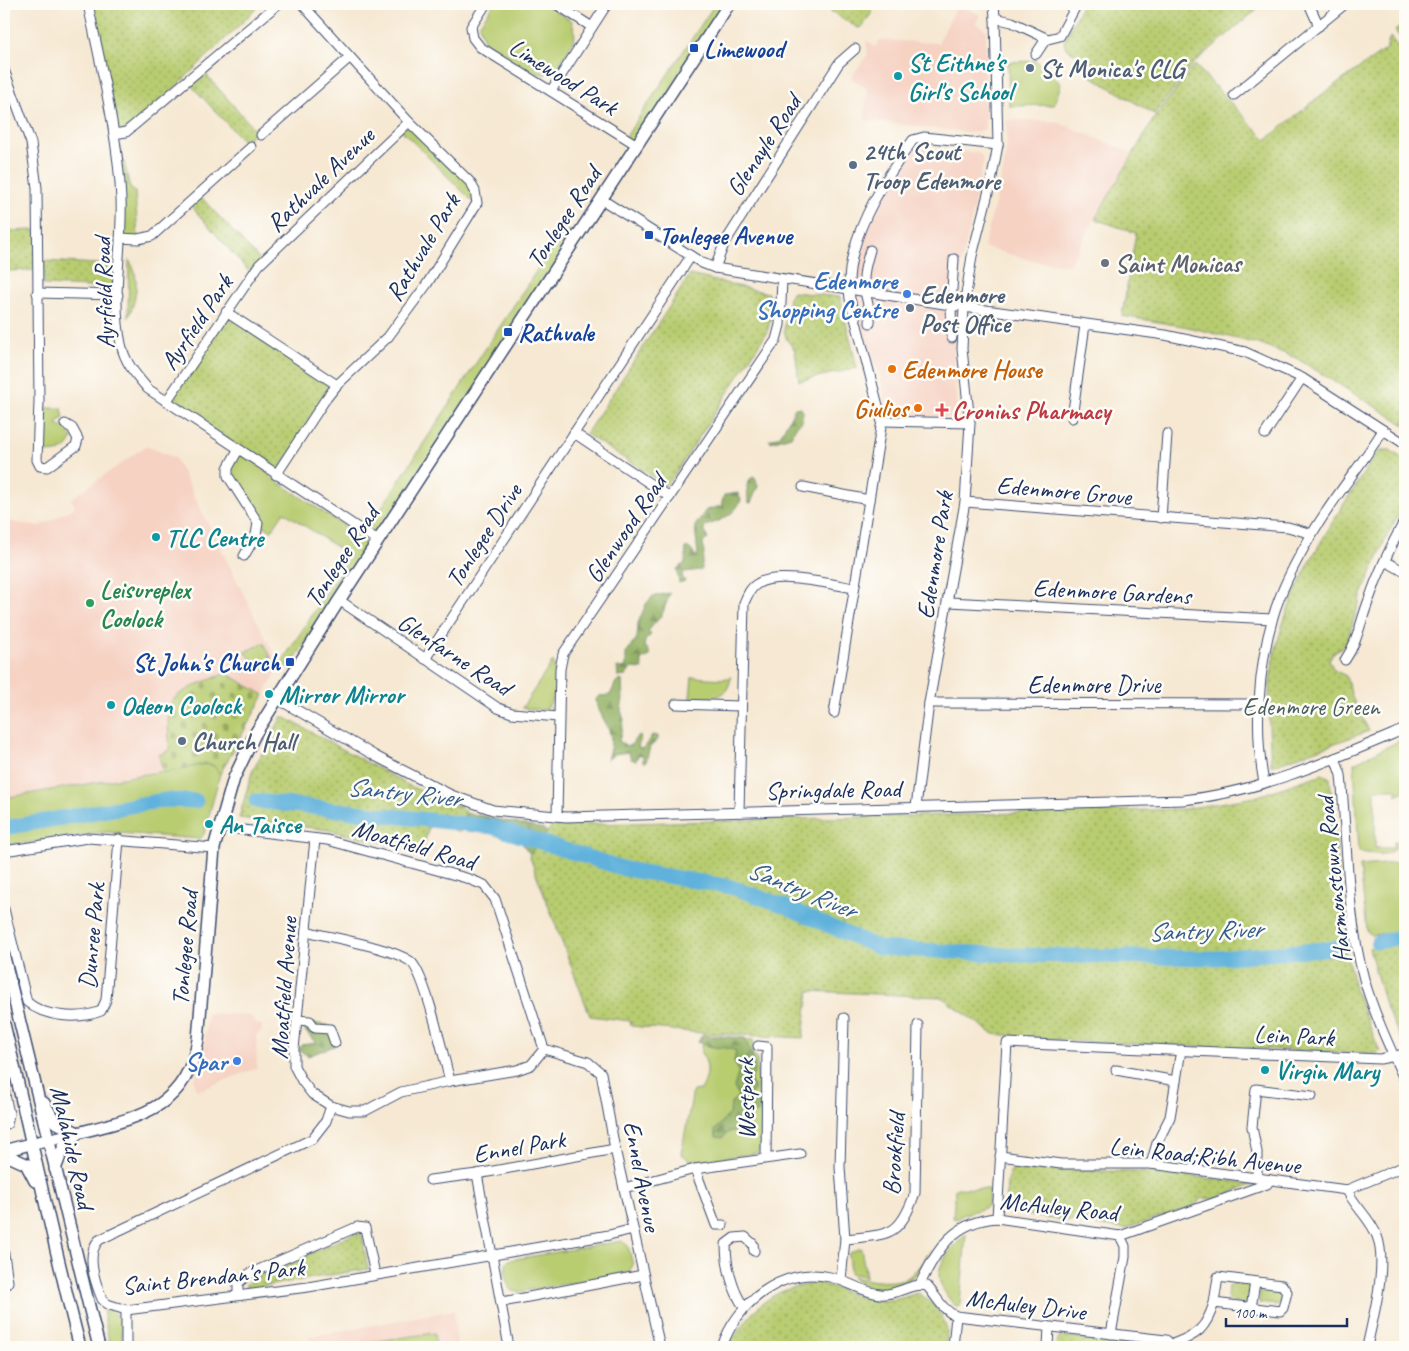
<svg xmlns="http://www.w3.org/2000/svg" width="1409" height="1351" viewBox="0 0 1409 1351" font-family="Caveat,sans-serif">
<defs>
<pattern id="forest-firs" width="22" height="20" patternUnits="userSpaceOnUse" patternTransform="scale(1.25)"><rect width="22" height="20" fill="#92b062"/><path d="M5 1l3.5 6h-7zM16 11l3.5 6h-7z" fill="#769054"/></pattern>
<pattern id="cemetery-stones" width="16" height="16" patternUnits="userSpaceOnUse" patternTransform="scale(1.25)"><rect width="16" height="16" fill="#b8cc70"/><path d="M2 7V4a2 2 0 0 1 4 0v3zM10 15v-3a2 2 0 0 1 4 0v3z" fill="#95a65f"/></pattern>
<pattern id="park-dots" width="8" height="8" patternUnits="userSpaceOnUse" patternTransform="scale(1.25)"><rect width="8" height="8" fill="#b8cc70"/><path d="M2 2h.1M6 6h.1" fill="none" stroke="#95a65f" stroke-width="1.8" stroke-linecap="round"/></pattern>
</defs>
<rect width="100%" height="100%" fill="#fdfcf7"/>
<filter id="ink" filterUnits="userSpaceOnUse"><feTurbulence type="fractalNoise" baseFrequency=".02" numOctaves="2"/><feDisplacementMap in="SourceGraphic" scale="10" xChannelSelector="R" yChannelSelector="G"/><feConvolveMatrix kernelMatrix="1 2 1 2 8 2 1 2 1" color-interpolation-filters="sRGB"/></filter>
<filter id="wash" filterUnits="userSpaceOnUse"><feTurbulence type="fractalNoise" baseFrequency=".0096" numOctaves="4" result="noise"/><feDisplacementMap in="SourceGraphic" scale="20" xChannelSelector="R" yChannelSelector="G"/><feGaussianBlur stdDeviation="1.12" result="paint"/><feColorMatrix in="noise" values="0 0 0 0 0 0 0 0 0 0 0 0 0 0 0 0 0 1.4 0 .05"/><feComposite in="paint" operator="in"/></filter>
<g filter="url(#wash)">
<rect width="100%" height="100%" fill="#f6e8d2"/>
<g fill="#f6d2c3">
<path d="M958 4 980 15 976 23 986 30 985 129 972 133 864 120 868 89 851 78 868 54 866 40 875 47 880 40 938 43Z"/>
<path d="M1006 120 1055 121 1132 153 1069 265 1029 260 984 247 1004 166 1007 143Z"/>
<path d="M916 145 979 153 984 160 959 275 954 350 957 417 886 414 880 374 856 313 858 263 865 236 902 163Z"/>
<path d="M146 446 175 458 280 666 264 695 226 673 169 721 170 751 159 755 163 773 4 798V521L40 526 75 507 71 499Z"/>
<path d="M207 1013 251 1016 256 1024 262 1025V1030L256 1036 257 1068 197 1091 194 1081 204 1053Z"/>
<path d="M454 1310 457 1347H310L309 1337Z"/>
</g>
<g fill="#b8cc70" stroke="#6a7e67">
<path d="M494 4H545L572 21 575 36C570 47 559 73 545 74 531 76 496 49 484 41L479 25Z"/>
<path d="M715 4H729L636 145 625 138Z"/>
<path d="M1405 23V43L1395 31Z"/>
<path d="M1037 61 1061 84 1054 105 1009 106 1008 62Z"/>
<path d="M409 122 470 182 476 205 401 130Z"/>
<path d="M115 141 120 146 130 188 135 192 138 239 120 238Z"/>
<path d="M565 227 577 235 378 541 365 533Z"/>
<path d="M129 260C141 276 136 301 128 318Z"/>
<path d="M42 408H62L64 418 58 421V426H65L72 438C69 451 53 456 42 450Z"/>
<path d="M238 450 256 462 272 478 364 539 366 547 357 562 289 668 281 663 350 556 284 512 271 531C249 516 237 493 229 468Z"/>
<path d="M264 643 277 670C262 676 253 661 245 652Z"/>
<path d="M553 661C557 673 557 703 544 710L522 708Z"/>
<path d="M692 677 723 679 731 677C728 701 709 698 690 698Z"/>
<path d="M1405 738V790L1397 795V789H1375V848H1393L1394 842H1398C1392 860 1372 853 1359 852L1354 763Z"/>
<path d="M205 764 213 765 220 774 204 834 200 839 105 832 4 846V798Z"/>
<path d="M1405 854V931L1371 935 1367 931 1360 866 1395 863 1404 858Z"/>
<path d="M702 1036 753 1040V1056L757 1057 758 1094 762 1095 761 1148 757 1153 693 1162 681 1154 693 1091 701 1090C708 1077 710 1065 701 1053Z"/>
<path d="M957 1188 988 1189 989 1204C981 1213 966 1210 957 1219L953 1218 955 1189Z"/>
<path d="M966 1234 960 1305 956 1306C952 1303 949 1299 946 1294 928 1270 949 1251 966 1234Z"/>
<path d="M622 1241 628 1246 633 1265 628 1273 519 1292 512 1291C506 1284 502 1267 509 1260Z"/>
<path d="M860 1248H861L866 1277 850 1273 848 1254Z"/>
<path d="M931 1250C919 1274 903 1294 873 1288 865 1287 857 1283 852 1277 868 1280 897 1286 911 1275 919 1268 925 1258 931 1250Z"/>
<path d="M1235 1283 1250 1284 1248 1305 1233 1303 1227 1298 1228 1286Z"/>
<path d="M1261 1286 1279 1288 1282 1291 1281 1302 1276 1305 1259 1303Z"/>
<path d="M110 1310 122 1320V1347H110L103 1311Z"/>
<path d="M434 1333 436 1347H364V1343Z"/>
</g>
<g fill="url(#forest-firs)" stroke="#567060">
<path d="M800 407 803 410 802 422 798 424 791 436 771 442 769 440 780 436 795 408Z"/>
<path d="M755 477 758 486 751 503 748 502 747 485 751 478Z"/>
<path d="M738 493 741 500C736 514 719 522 705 526L704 531 708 539 703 542 704 554 701 570 684 572 682 576 685 581 679 583 677 569 685 563 686 547 690 549 696 556 698 555 695 526 706 510 721 506 724 495Z"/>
<path d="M670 593 662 615 648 631 651 635 646 639 644 645 649 651 650 656 641 660 643 669 631 668 626 676 618 677 617 667 623 668 626 666V653L637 638 638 623 646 604 653 596Z"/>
<path d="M622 680 623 699 621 710 624 720 619 741 627 746 631 745 638 735 641 737 638 747 641 749 646 746 652 735 658 736V740L650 747 646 762H643V755H638L636 761 631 759 628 752 615 754 607 760C608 754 611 747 611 741 611 726 596 711 596 699L599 696 610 695 616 682Z"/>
<path d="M468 813 543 829 552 836 532 856 523 845 524 842 462 825 465 814Z"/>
<path d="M308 1023 328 1025 334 1046 308 1056 299 1050 301 1045 316 1043 306 1032 304 1026Z"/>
<path d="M702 1035 745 1038C750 1051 760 1069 750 1080L755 1090 749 1095 759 1103V1112L751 1114 742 1110 746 1128 729 1132 722 1138 716 1137 715 1130 730 1113 731 1103 738 1096 734 1087 739 1071 734 1062 736 1051C721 1044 715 1052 698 1041Z"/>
</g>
<path fill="url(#cemetery-stones)" stroke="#6a7e67" d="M226 673 264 695 220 774 213 765 205 764 163 773 159 755 170 750C169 736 166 717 171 703 177 690 213 679 226 673Z"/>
<g fill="url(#park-dots)" stroke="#6a7e67">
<path d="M88 4H261L129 132 116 140Z"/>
<path d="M823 4H864L873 11 862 27 858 28 827 9Z"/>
<path d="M1082 4H1256L1255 11 1194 63 1154 114 1089 75 1095 65 1066 48 1064 42Z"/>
<path d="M1390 37 1405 55V425L1296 358 1266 346 1188 327 1122 316 1136 233 1095 219 1156 115 1195 65 1266 140 1320 96 1386 49Z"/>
<path d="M202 70 256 131 244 142 188 82Z"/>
<path d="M199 195 262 262 252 275 189 204Z"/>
<path d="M37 230V270L4 271V231Z"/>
<path d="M44 261 115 265 114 288 44 285Z"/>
<path d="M690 275 768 293 772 314 767 332 674 476 666 485 586 434Z"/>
<path d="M793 292 840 297 857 368 799 381 795 350 787 340 784 330 789 297Z"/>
<path d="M226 313 337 385 278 471 167 401Z"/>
<path d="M1383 450H1390L1405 460V502L1386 538 1361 597 1346 645 1334 652 1329 660 1334 670 1346 676 1353 699 1369 731 1271 766C1270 739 1267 710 1270 683 1279 596 1331 525 1376 454Z"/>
<path d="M282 716 412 787 466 810 460 832 430 822 422 852 328 830 239 818 252 772Z"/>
<path d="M1322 774 1330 778 1345 948 1356 992 1380 1052 1378 1054 1089 1042 993 1034 941 997 809 991 803 1038 702 1033 631 1026 630 1021 590 1016 529 855 553 825 1184 809 1255 797Z"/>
<path d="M1405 938V1048L1385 1005 1369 948Z"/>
<path d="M1013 1168 1166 1173 1255 1184 1213 1199 1202 1198 1195 1206 1124 1229 1012 1213 1007 1208C1007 1196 1004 1177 1013 1168Z"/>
<path d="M356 1233 362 1234 368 1269 246 1289V1284L251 1279Z"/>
<path d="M819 1283C860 1294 872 1310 917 1293 929 1298 946 1317 947 1331 947 1336 946 1342 945 1347H727C731 1339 738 1332 743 1325 765 1295 782 1288 819 1283Z"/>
<path d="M1066 1336 1158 1347H1055L1059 1338Z"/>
</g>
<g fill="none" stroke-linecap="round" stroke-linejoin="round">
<g stroke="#60b2dc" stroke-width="15">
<path d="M256 801 493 827 625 869 731 887 782 905 879 948 1015 955 1216 958 1336 948"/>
<path d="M4 828 164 800 196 801"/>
<path d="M1378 942 1405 936"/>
</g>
</g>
</g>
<g filter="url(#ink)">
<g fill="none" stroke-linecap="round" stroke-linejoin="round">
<defs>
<g id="minor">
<path d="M88 4C101 68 118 134 121 199 123 247 111 297 121 344 125 363 136 375 148 389L378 541"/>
<path d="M486 4 471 27 473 38 480 47 637 145"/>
<path d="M556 4 592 27"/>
<path d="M994 4 995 18 1012 22 1048 39 1060 36 1077 4"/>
<path d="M1309 4 1319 26"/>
<path d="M1036 54 1046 39"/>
<path d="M4 70 31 143 37 188 39 401 37 460 40 466 47 467 76 446 78 439 72 428 65 424"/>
<path d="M551 91 607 4"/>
<path d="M1234 95 1345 4"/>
<path d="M114 134 126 132 278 4"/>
<path d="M261 135 349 58"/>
<path d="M601 199 702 263 715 268 957 306"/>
<path d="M120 238 138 239 152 236 251 147"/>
<path d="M715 268 724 244 839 63 855 49"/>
<path d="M37 293 118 295"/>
<path d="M964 307 1165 335 1245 352 1302 378 1405 444"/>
<path d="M226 312 337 385"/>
<path d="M870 323C871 310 867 303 865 291 862 276 866 264 870 250"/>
<path d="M952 338 951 305 954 259"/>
<path d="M166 402 259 265 409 122"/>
<path d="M1072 418 1085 325"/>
<path d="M882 421 970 423"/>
<path d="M574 433 670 497"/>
<path d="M1265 434 1302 378"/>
<path d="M238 450 228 468V476L258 523 256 535 244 556"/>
<path d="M276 475 325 400 337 385 388 337 427 284 477 203 475 191 470 182 409 122 302 4"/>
<path d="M803 487 869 500"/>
<path d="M965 502 1288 527 1312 534"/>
<path d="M1161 518 1167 434"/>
<path d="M1385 561 1405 572"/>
<path d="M339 600 498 708 512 713 558 717"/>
<path d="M949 602 1272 619"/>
<path d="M425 659 691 256"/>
<path d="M1345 660C1357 643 1360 624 1367 605 1377 576 1390 547 1405 520"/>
<path d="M278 699 377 757 451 795 493 810 566 817 1183 800C1260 792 1334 759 1405 729"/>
<path d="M929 703 1260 704"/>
<path d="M676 704 740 706"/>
<path d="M834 713 882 421 850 299C842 244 882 183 913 140L924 137 998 145"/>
<path d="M1335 758 1341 775C1347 839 1347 917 1364 979 1374 1014 1390 1048 1405 1081"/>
<path d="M1264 783C1254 730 1258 669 1273 617 1281 589 1297 559 1312 534 1333 498 1361 466 1383 430"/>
<path d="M916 807 929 703 965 502 970 423 962 349 964 307 972 256 991 182 998 145 995 18"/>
<path d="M739 812 744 603C747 596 750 588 757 584 776 571 831 584 854 588"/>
<path d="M557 816 560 669 563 654 776 340 780 325 782 280"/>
<path d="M219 827 327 840 466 878 484 885 495 899 544 1049"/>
<path d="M315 839 294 1049V1066L302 1081 312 1094 331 1106 349 1111H365L401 1092 450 1081 517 1070 531 1065 544 1049"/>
<path d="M4 851 88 838 214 848"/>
<path d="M4 909 27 1002C44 1017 79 1020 101 1011L106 1000 119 839"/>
<path d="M306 931C332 938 389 947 410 961 425 971 444 1059 450 1081"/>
<path d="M297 1020 310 1021 315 1028 330 1029 335 1043"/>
<path d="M758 1046 767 1047 766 1158"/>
<path d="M544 1049 588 1062 601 1073 615 1149 660 1347"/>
<path d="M1116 1070 1176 1081"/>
<path d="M4 1090 9 1114 7 1124"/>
<path d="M331 1106 326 1121 312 1139 99 1240C85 1254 95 1282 102 1299L107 1304 126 1310 308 1287 609 1235 633 1229"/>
<path d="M1000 1156 1061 1164H1151L1347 1190"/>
<path d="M1151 1164 1157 1143 1170 1117 1181 1050"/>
<path d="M695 1169 716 1225H723"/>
<path d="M477 1174 509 1347"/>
<path d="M1257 1178V1152L1252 1127 1256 1089 1312 1096"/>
<path d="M430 1180 477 1174 615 1149"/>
<path d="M624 1188 695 1169 800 1154"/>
<path d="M1347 1190C1355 1207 1370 1218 1377 1236 1388 1265 1373 1317 1367 1347"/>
<path d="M1347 1190 1405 1166"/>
<path d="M997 1218 1007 1043 1380 1059 1405 1054"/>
<path d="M845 1239C889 1234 899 1238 915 1193L918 1025"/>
<path d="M4 1254 8 1282 4 1287"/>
<path d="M841 1280 845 1239 840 1167 844 1018"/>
<path d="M920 1284C937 1249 954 1221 997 1218L1120 1236 1267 1184 1270 1180"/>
<path d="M238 1294V1283L249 1274 357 1227 365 1228 375 1274"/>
<path d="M502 1302 643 1275"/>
<path d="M744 1307C732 1290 726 1265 726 1244L734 1238 745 1237 753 1244 754 1251"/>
<path d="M1251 1308 1255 1282"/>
<path d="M126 1310V1347"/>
<path d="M1111 1334 1125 1257V1246L1120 1236"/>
<path d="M1173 1344C1197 1335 1206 1329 1214 1303L1280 1311 1283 1308 1287 1292 1282 1285 1218 1277 1214 1303"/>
<path d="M722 1347C736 1303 783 1266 830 1277 848 1281 862 1292 880 1294 898 1296 910 1282 927 1286 937 1297 942 1310 956 1316L1166 1340 1174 1347"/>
<path d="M953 1347 956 1316"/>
<path d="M1048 1347 1049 1327"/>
</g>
<g id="major">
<path d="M4 957 99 1347"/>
<path d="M4 1024C30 1132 52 1240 80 1347"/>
<path d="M44 1103 55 1122 78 1133 64 1146 55 1169"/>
<path d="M4 1151C32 1143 61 1137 89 1130 145 1116 187 1104 198 1040L214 848 234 778 255 734 338 602 729 4"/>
<path d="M4 1154 26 1164 35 1181"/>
</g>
</defs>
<use href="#minor" stroke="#3c4b6f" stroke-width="11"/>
<use href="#major" stroke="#3c4b6f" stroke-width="14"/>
<use href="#minor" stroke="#fff" stroke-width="9"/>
<use href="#major" stroke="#fff" stroke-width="11"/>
</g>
</g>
<g fill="#1a4fb4" stroke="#fdfcf7" stroke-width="2">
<rect x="689" y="43" width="10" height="10" rx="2.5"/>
<rect x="644" y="230" width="10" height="10" rx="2.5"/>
<rect x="503" y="327" width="10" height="10" rx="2.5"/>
<rect x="285" y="657" width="10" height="10" rx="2.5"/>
</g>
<g fill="#5c6f8a" stroke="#fdfcf7" stroke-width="2">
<circle cx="1030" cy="68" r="5"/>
<circle cx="853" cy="165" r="5"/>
<circle cx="910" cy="308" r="5"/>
<circle cx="182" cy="741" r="5"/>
</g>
<g fill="#0f9aa8" stroke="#fdfcf7" stroke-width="2">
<circle cx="898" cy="76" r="5"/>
<circle cx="156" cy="537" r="5"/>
<circle cx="269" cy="694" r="5"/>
<circle cx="111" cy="705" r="5"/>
<circle cx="209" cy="824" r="5"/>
<circle cx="1265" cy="1070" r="5"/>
</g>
<circle fill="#6b7280" stroke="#fdfcf7" stroke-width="2" cx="1105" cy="263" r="5"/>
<g fill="#3f7fe0" stroke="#fdfcf7" stroke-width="2">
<circle cx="907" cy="294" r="5"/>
<circle cx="237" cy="1061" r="5"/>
</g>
<g fill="#e8710a" stroke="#fdfcf7" stroke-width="2">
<circle cx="892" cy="369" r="5"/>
<circle cx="918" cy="408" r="5"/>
</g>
<path fill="#e0444e" stroke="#fdfcf7" stroke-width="2" d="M939.5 402.5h5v5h5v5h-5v5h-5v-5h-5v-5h5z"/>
<circle fill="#2e9e5b" stroke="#fdfcf7" stroke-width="2" cx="90" cy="603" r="5"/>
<g text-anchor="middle" stroke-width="5" stroke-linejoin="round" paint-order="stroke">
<g font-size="25" font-weight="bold" fill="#164399" stroke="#fdfcf7" text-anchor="start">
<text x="704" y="57">Limewood</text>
<text x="659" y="244">Tonlegee Avenue</text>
<text x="518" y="341">Rathvale</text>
<text x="280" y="671" text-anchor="end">St John's Church</text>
</g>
<g font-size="25" font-weight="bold" fill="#0d838f" stroke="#fdfcf7" text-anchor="start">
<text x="908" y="71">St Eithne's<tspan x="908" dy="29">Girl's School</tspan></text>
<text x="166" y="546">TLC Centre</text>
<text x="279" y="703">Mirror Mirror</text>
<text x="121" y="714">Odeon Coolock</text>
<text x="219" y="833">An Taisce</text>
<text x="1275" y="1079">Virgin Mary</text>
</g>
<g font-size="25" font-weight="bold" fill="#4e5e75" stroke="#fdfcf7" text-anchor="start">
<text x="1040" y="77">St Monica's CLG</text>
<text x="863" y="160">24th Scout<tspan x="863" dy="29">Troop Edenmore</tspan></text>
<text x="920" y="303">Edenmore<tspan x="920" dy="29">Post Office</tspan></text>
<text x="192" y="750">Church Hall</text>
</g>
<g font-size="25" fill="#1b2f5e" stroke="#fdfcf7">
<text transform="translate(564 76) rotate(32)" y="9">Limewood Park</text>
<text transform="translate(763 145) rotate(-57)" y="9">Glenayle Road</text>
<text transform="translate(320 179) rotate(-44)" y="9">Rathvale Avenue</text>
<text transform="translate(563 217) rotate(-57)" y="9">Tonlegee Road</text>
<text transform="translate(422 247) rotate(-59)" y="9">Rathvale Park</text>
<text transform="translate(103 293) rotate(-92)" y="9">Ayrfield Road</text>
<text transform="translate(196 322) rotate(-56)" y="9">Ayrfield Park</text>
<text transform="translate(1064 490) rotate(5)" y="9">Edenmore Grove</text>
<text transform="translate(625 528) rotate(-56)" y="9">Glenwood Road</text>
<text transform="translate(483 535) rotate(-57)" y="9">Tonlegee Drive</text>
<text transform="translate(934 555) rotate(-81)" y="9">Edenmore Park</text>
<text transform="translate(341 556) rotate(-57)" y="9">Tonlegee Road</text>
<text transform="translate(1112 591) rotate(3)" y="9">Edenmore Gardens</text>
<text transform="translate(455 654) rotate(33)" y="9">Glenfarne Road</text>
<text x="1094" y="693">Edenmore Drive</text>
<text transform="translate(833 789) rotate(-1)" y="9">Springdale Road</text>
<text transform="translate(414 844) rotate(16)" y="9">Moatfield Road</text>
<text transform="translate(1333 880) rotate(-96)" y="9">Harmonstown Road</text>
<text transform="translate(91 936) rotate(-85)" y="9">Dunree Park</text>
<text transform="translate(184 948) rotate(-85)" y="9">Tonlegee Road</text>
<text transform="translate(283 988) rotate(-86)" y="9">Moatfield Avenue</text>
<text transform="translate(1294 1035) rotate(3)" y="9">Lein Park</text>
<text transform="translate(745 1099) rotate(-91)" y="9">Westpark</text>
<text transform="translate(519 1146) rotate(-10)" y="9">Ennel Park</text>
<text transform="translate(73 1147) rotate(77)" y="9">Malahide Road</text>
<text transform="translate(893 1154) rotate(-86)" y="9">Brookfield</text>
<text transform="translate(1205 1155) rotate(6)" y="9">Lein Road;Ribh Avenue</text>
<text transform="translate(643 1176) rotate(79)" y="9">Ennel Avenue</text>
<text transform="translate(1059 1206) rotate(6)" y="9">McAuley Road</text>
<text transform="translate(213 1276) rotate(-6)" y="9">Saint Brendan's Park</text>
<text transform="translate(1026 1304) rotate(7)" y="9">McAuley Drive</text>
</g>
<g font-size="25" font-weight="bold" fill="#5b616d" stroke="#fdfcf7" text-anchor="start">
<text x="1115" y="272">Saint Monicas</text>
</g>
<g font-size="25" font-weight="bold" fill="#366cbe" stroke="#fdfcf7" text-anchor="end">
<text x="897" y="289">Edenmore<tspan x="897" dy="29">Shopping Centre</tspan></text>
<text x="227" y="1070">Spar</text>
</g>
<g font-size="25" font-weight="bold" fill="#c56008" stroke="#fdfcf7" text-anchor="start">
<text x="902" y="378">Edenmore House</text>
<text x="908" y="417" text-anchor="end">Giulios</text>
</g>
<g font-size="25" font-weight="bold" fill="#be3a42" stroke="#fdfcf7" text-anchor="start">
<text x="952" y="419">Cronins Pharmacy</text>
</g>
<g font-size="25" font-weight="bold" fill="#27864d" stroke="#fdfcf7" text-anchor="start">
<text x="100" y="598">Leisureplex<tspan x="100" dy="29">Coolock</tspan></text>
</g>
<g font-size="25" fill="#4a5e63" stroke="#fdfcf7">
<text x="1311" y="715">Edenmore Green</text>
</g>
<g font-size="26" font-style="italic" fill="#335d8a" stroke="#fdfcf7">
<text transform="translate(404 792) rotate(6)" y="9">Santry River</text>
<text transform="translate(802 889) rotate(22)" y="9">Santry River</text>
<text transform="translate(1205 930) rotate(-2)" y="9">Santry River</text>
</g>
</g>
<rect width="1409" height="1351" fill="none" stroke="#fdfcf7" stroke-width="20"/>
<path d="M1226 1318v8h121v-8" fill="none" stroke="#1b2f5e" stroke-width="2.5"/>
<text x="1234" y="1318" font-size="15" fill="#1b2f5e" stroke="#fdfcf7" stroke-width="4" paint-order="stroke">100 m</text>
</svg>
